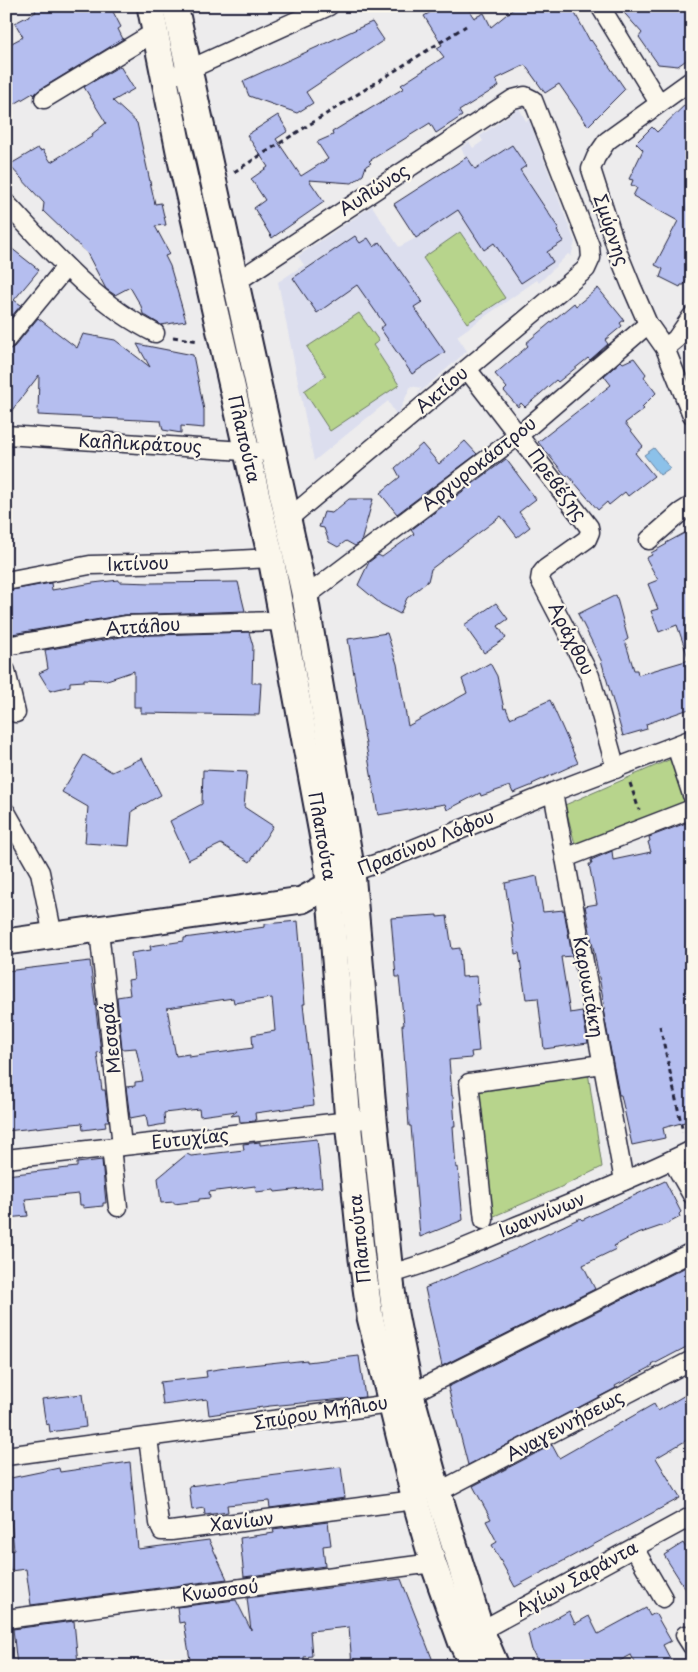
<svg xmlns="http://www.w3.org/2000/svg" width="698" height="1672" viewBox="0 0 698 1672" font-family="'Playpen Sans',sans-serif">
<rect width="100%" height="100%" fill="#edeced"/>
<filter id="ink" filterUnits="userSpaceOnUse"><feTurbulence type="fractalNoise" baseFrequency=".02" numOctaves="2"/><feDisplacementMap in="SourceGraphic" scale="10" xChannelSelector="R" yChannelSelector="G"/><feConvolveMatrix kernelMatrix="1 2 1 2 8 2 1 2 1" color-interpolation-filters="sRGB"/></filter>
<g filter="url(#ink)">
<path fill="#dcdeee" d="M519 108 526 121 529 120 575 242 571 256 568 254 539 283 537 280 457 336 467 351 418 394 421 388 411 386 397 416 388 401 314 461 278 282 304 265 298 256 372 206 399 247 416 238 466 158 461 148 469 142 473 148 483 141 480 136Z"/>
<g fill="#b7d48c" stroke="#6c7b64">
<path d="M460 232 505 298 467 323 423 258Z"/>
<path d="M359 313 379 341 373 345 399 385 330 431 304 391 326 376 307 347Z"/>
<path d="M671 759 686 803 576 848 565 805Z"/>
<path d="M588 1072 602 1167 559 1188 492 1217 476 1088Z"/>
</g>
<path fill="#8cc1e9" stroke="#6281a3" d="M654 448 670 468 660 475 644 455Z"/>
<g fill="#b5beef" stroke="#22223b" fill-rule="evenodd">
<path d="M33 6H110L121 27 118 29 123 39 39 90 34 95 33 93 6 109V46L23 37 15 23 36 12Z"/>
<path d="M441 6H466L474 18 484 13 491 27 517 6H571L590 41 591 40 625 89 588 126 559 84 545 93 525 65 496 79 499 86 459 111 462 116 436 133 430 123 369 161 371 163 366 166 363 175 352 183 309 180 324 202 272 238 254 208 265 200 251 179 268 167 247 135 278 115 288 131 276 139 301 176 328 159 317 142 333 135 332 132 404 88 401 85 444 57 437 48 442 45 424 16Z"/>
<path d="M618 6H692V56L678 66 658 64 639 37 642 33Z"/>
<path d="M372 22 384 40 306 92 313 103 297 113 249 96 243 81Z"/>
<path d="M120 66 134 89 113 101 137 123 155 204 161 203 166 225 155 226 170 254 165 256 170 266 186 321 161 325 143 314 141 306 130 287 115 295 106 289 87 253 43 211 44 203 9 165 38 148 40 151 43 150 51 162 93 136 92 134 106 123 84 87Z"/>
<path d="M692 98V269L684 285H681L680 287 660 277 663 269 655 265 678 221 633 196 637 188 631 185 633 180 629 179 643 150 636 143 652 127 657 132Z"/>
<path d="M512 145 526 166 520 170 559 229 557 231 564 241 547 252 553 262 521 283 494 243 484 250 458 210 416 238 394 204 467 157 475 169Z"/>
<path d="M355 236 360 243 368 238 374 247 380 242 422 302 414 307 445 352 412 374 380 328 385 325 357 285 317 313 293 278Z"/>
<path d="M6 244 39 270 14 300 21 305 6 323Z"/>
<path d="M598 288 624 320 620 323 622 326 605 340 608 344 590 360 588 358 558 382 556 380 525 407 521 403 518 407 504 391 507 388 495 374 528 346 526 343 574 303 576 306Z"/>
<path d="M38 318 77 348 83 334 115 340 150 367 137 344 193 355 204 410V428L181 426V433L163 430 161 421 38 415 39 375 6 418V350L14 347Z"/>
<path d="M634 358 646 374 644 377 656 393 642 407 644 409 625 423 643 446 635 453 654 476 628 496 625 492 609 505 607 502 598 510 568 475 566 476 538 442 611 385 604 376 621 361 623 363Z"/>
<path d="M465 441 477 454 397 514 380 493 400 477 395 468 422 444 439 464Z"/>
<path d="M506 459 536 499 519 512 530 527 517 537 501 516 431 569 428 581 407 598 400 614 381 604 358 585 369 562 378 555 382 557 414 534 411 530Z"/>
<path d="M349 499H373L361 542 355 546 346 541 338 547 329 542 324 528 319 527 324 512 332 513Z"/>
<path d="M692 529V708L646 724 647 729 623 736 601 660 578 614 616 595 628 639 625 641 634 670H637L638 675 689 660 677 625 659 632 651 611 658 609 648 584 658 580 646 558 652 555 651 553 667 544 666 543Z"/>
<path d="M119 580V582L152 583 238 582 245 611 124 615 6 635V591L51 583 52 590 93 583Z"/>
<path d="M496 603 508 619 498 626 506 638 484 653 464 625Z"/>
<path d="M249 632 253 646 252 683H261L259 715 141 713V707H134V671L107 680 84 679V681L70 682V686L50 691 39 673 48 669 45 650 127 636Z"/>
<path d="M387 633 397 664 408 726 467 693 462 679 490 663 497 676 504 709 506 708 510 718 550 700 578 763 532 784 533 785 513 793 510 786 481 796 480 793 447 810 445 804 378 815 348 639Z"/>
<path d="M84 755 112 772 142 758 161 795 132 811 129 846 85 843 88 807 62 792Z"/>
<path d="M203 770 247 772 244 807 273 826 250 862 221 844 188 860 170 821 202 804Z"/>
<path d="M686 823 692 841V1063L686 1064 692 1083V1120L663 1128 665 1138 632 1145 621 1095H619L603 1009 605 1008 585 906 597 904 589 864H592L591 860 612 851 613 860 651 852 648 842 650 841 649 837Z"/>
<path d="M537 876 543 912 564 910 572 956 561 957 570 1013 582 1011 588 1043 544 1049 538 998 526 999 519 953 515 954 512 922H511L505 883Z"/>
<path d="M437 915V917L447 916 452 949 460 948 462 977 477 976 479 1006H475L479 1051 471 1052 472 1058 449 1060 452 1096H453L455 1126H453L456 1168 458 1167 463 1220 420 1237 411 1126H409L404 1053 402 1025H404L399 977H396L391 918Z"/>
<path d="M298 921 305 1004H303L314 1105 255 1113 256 1121 240 1122 239 1115 231 1116 237 1111 200 1116 199 1109 164 1113 165 1124 148 1127 146 1115 130 1118 126 1087 135 1086V1082L143 1081 136 1048 122 1049 117 997 130 995 128 980 134 979 131 953 151 950 150 946 184 941V938L265 927V924ZM233 998 234 1003 272 998 275 1031 252 1035 253 1048 189 1057V1054L176 1056 167 1008Z"/>
<path d="M90 961 101 1052 97 1053 102 1090H105L109 1121H105L106 1127 83 1130 82 1123 6 1131V1080H12L6 1035V971Z"/>
<path d="M317 1139 322 1187 275 1192 274 1190 256 1192 255 1186 209 1192 210 1198 199 1199V1201L174 1204V1202L161 1203 158 1178 187 1154 191 1156 244 1150 243 1144 260 1142V1145Z"/>
<path d="M102 1160 106 1203H103V1206L83 1208V1205H80L79 1194 25 1199 28 1216 6 1218V1175L77 1167V1163Z"/>
<path d="M665 1181 681 1212 679 1214 680 1217 667 1224 635 1235 614 1246 616 1249 583 1265 595 1289 442 1366 425 1288 514 1250 580 1218 582 1220Z"/>
<path d="M692 1264V1344L652 1365 653 1366 615 1386 616 1388 468 1465 448 1387Z"/>
<path d="M359 1356 365 1397 270 1406 209 1415 207 1399 163 1405 160 1382 207 1377 206 1371 232 1367 288 1361 289 1362 307 1360V1362Z"/>
<path d="M692 1391V1437L656 1458 680 1498 515 1587 492 1545 497 1542 486 1521 491 1519 473 1486 552 1445 559 1458 654 1404 658 1411Z"/>
<path d="M82 1394 86 1427 50 1432 49 1424 46 1425 42 1399Z"/>
<path d="M130 1462 138 1549 209 1540 227 1579 31 1605 26 1569 10 1571 8 1551 14 1550 10 1510 6 1511V1479L59 1468 60 1472Z"/>
<path d="M341 1467 345 1498 270 1508 269 1501 227 1505 228 1512 205 1515 204 1508 192 1510 189 1486Z"/>
<path d="M328 1522 331 1545 323 1546 325 1566 244 1577 240 1538 274 1533 273 1529Z"/>
<path d="M683 1543 692 1557V1599L664 1555Z"/>
<path d="M401 1579 435 1666H352L349 1627 310 1631 312 1656 304 1657 305 1666H191L184 1622 179 1623 177 1607 236 1600 251 1630 247 1598Z"/>
<path d="M646 1608 650 1616 655 1613 671 1641 663 1645 674 1666H637L631 1655 610 1666H540L532 1650 528 1634 569 1611 575 1624 589 1616 598 1634Z"/>
<path d="M74 1621 78 1664 60 1666H17L13 1629Z"/>
</g>
<g fill="none" stroke-linecap="round" stroke-linejoin="round">
<defs>
<g id="street">
<path d="M600 6 659 103"/>
<path d="M179 74 329 6"/>
<path d="M692 80 607 141 596 157 591 169 618 253 631 285 648 324 665 348 692 415"/>
<path d="M44 99 155 32"/>
<path d="M6 203C51 251 95 304 155 333"/>
<path d="M236 282 513 99 525 96 533 100 590 246 591 258 586 269 288 519"/>
<path d="M6 340 66 267"/>
<path d="M665 348 676 339 692 316"/>
<path d="M467 369 589 527 590 532 587 539 545 569 541 574 540 580 590 676 616 769"/>
<path d="M6 435 258 452"/>
<path d="M649 540 681 512 692 505"/>
<path d="M6 581 90 565 177 563 271 558"/>
<path d="M305 597 519 435 648 324"/>
<path d="M6 646 126 625 282 621"/>
<path d="M6 671 16 713"/>
<path d="M676 746 692 795"/>
<path d="M553 792 624 1181"/>
<path d="M6 812 40 872 53 936"/>
<path d="M565 858 692 809"/>
<path d="M352 872 381 862 553 792 692 739"/>
<path d="M99 930 122 1146"/>
<path d="M111 1148 118 1207"/>
<path d="M6 1159 359 1120"/>
<path d="M672 1160 692 1195"/>
<path d="M484 1220 469 1083 602 1064"/>
<path d="M390 1274C435 1262 478 1242 521 1224 578 1200 636 1178 692 1150"/>
<path d="M148 1438 159 1523 162 1531H171L415 1500"/>
<path d="M6 1456 390 1404 692 1252"/>
<path d="M438 1492 692 1360"/>
<path d="M634 1548 663 1598"/>
<path d="M6 1619 433 1563"/>
<path d="M685 1635 692 1646"/>
<path d="M471 1636 692 1516"/>
</g>
<g id="secondary">
<path d="M150 6 180 156 271 558 327 860 348 1121 362 1259 370 1317 415 1500 433 1563 461 1641 473 1666"/>
<path d="M175 6 305 597 352 872 374 1119 390 1274 395 1314 411 1395 438 1492 481 1631 496 1666"/>
<path d="M6 942 302 900 344 877"/>
</g>
</defs>
<use href="#street" stroke="#22223b" stroke-width="21"/>
<use href="#secondary" stroke="#22223b" stroke-width="29"/>
<g stroke="#22223b" stroke-width="3" stroke-dasharray="5 4" stroke-linecap="butt">
<path d="M234 172 466 26"/>
<path d="M173 337 199 341"/>
<path d="M630 783 639 810"/>
<path d="M660 1026 683 1132"/>
</g>
<use href="#street" stroke="#fbf7ec" stroke-width="18"/>
<use href="#secondary" stroke="#fbf7ec" stroke-width="25"/>
</g>
</g>
<g text-anchor="middle" stroke-width="4.5" stroke-linejoin="round" paint-order="stroke">
<g font-size="18" fill="#22223b" stroke="#fbf7ec">
<text transform="translate(374 190) rotate(-33)" y="6">Αυλώνος</text>
<text transform="translate(611 230) rotate(71)" y="6">Σμύρνης</text>
<text transform="translate(442 390) rotate(-40)" y="6">Ακτίου</text>
<text transform="translate(244 439) rotate(77)" y="6">Πλαπούτα</text>
<text transform="translate(140 444) rotate(3)" y="6">Καλλικράτους</text>
<text transform="translate(479 464) rotate(-38)" y="6">Αργυροκάστρου</text>
<text transform="translate(557 485) rotate(53)" y="6">Πρεβέζης</text>
<text transform="translate(138 564) rotate(-2)" y="6">Ικτίνου</text>
<text transform="translate(143 627) rotate(-4)" y="6">Αττάλου</text>
<text transform="translate(571 639) rotate(63)" y="6">Αράχθου</text>
<text transform="translate(322 836) rotate(80)" y="6">Πλαπούτα</text>
<text transform="translate(426 843) rotate(-22)" y="6">Πρασίνου Λόφου</text>
<text transform="translate(588 987) rotate(80)" y="6">Καρυωτάκη</text>
<text transform="translate(111 1038) rotate(-96)" y="6">Μεσαρά</text>
<text transform="translate(190 1139) rotate(-6)" y="6">Ευτυχίας</text>
<text transform="translate(542 1215) rotate(-22)" y="6">Ιωαννίνων</text>
<text transform="translate(360 1239) rotate(-96)" y="6">Πλαπούτα</text>
<text transform="translate(321 1413) rotate(-9)" y="6">Σπύρου Μήλιου</text>
<text transform="translate(565 1426) rotate(-28)" y="6">Αναγεννήσεως</text>
<text transform="translate(242 1522) rotate(-7)" y="6">Χανίων</text>
<text transform="translate(577 1579) rotate(-29)" y="6">Αγίων Σαράντα</text>
<text transform="translate(220 1591) rotate(-7)" y="6">Κνωσσού</text>
</g>
</g>
<rect width="698" height="1672" fill="none" stroke="#fbf7ec" stroke-width="25"/>
<rect x="12" y="12" width="673" height="1647" fill="none" stroke="#22223b" stroke-width="2" filter="url(#ink)"/>
</svg>
